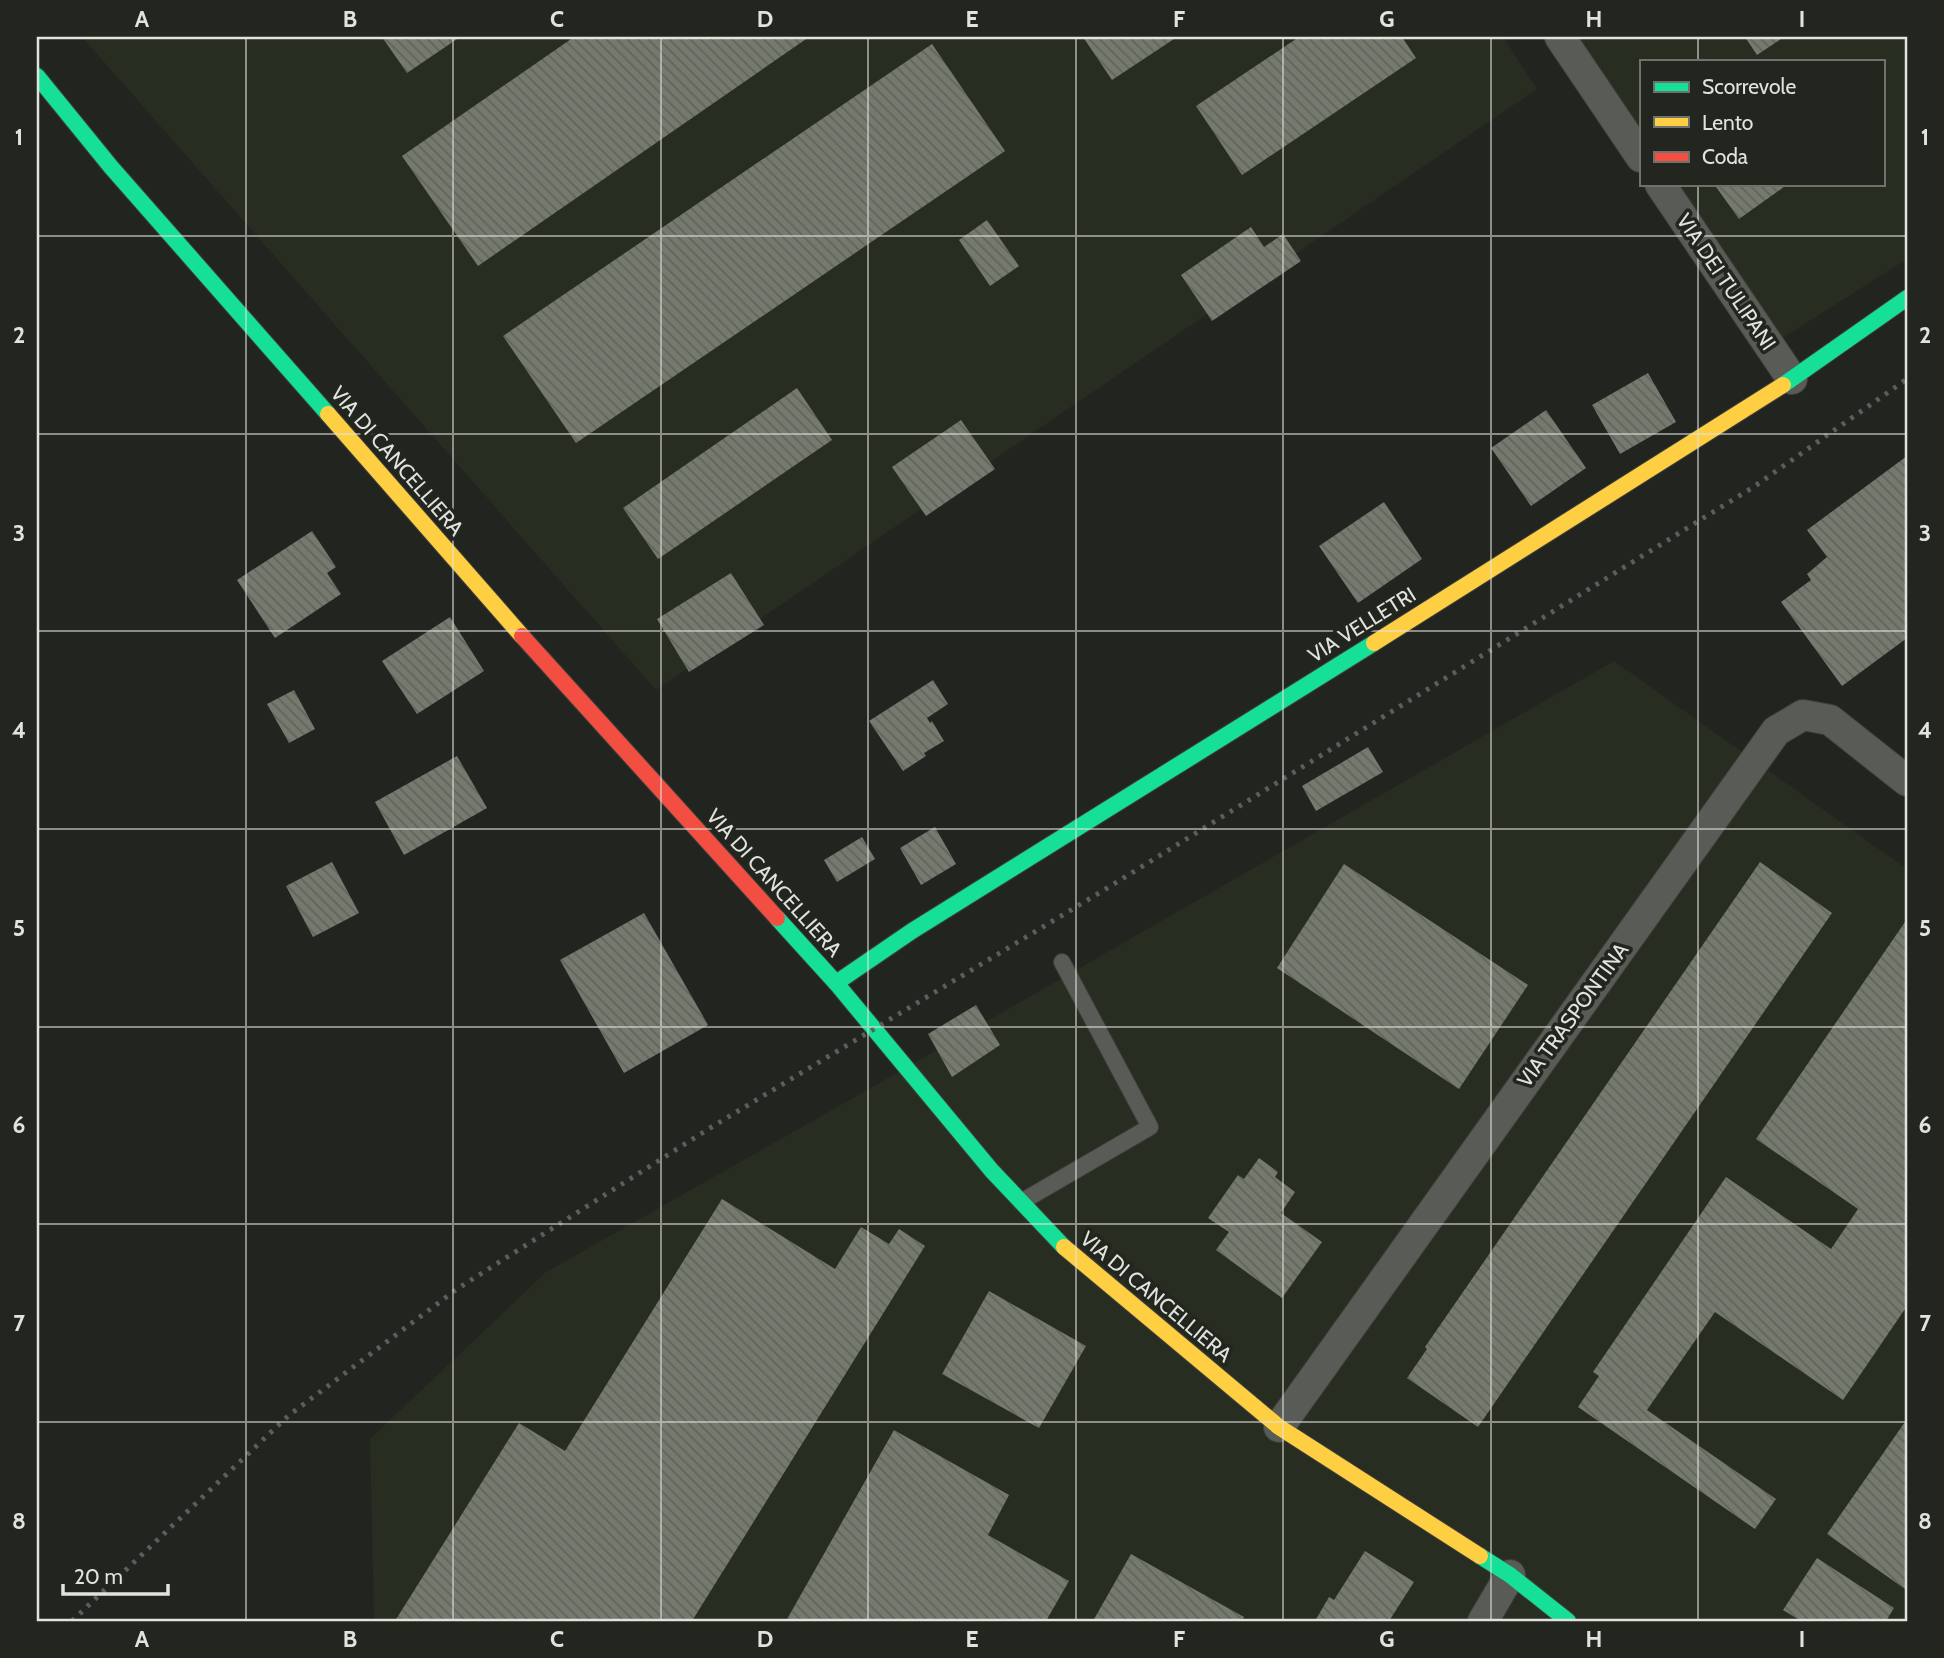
<svg xmlns="http://www.w3.org/2000/svg" width="1944" height="1658" viewBox="0 0 1944 1658" font-family="Cabin,sans-serif">
<defs>
<pattern id="building-back-hatch" width="6" height="6" patternUnits="userSpaceOnUse" patternTransform="scale(1.75)"><rect width="6" height="6" fill="#747a6e"/><path d="M-1 5l2 2M0 0l6 6M5-1l2 2" fill="none" stroke="#61645d"/></pattern>
</defs>
<rect width="100%" height="100%" fill="#222420"/>
<g fill="#272d20">
<path d="M82 37H1503L1537 89 656 690Z"/>
<path d="M1579 37H1907V259L1778 341 1676 184H1883V61H1641V131Z"/>
<path d="M1614 661 1907 869V1621H374L370 1439 546 1272 860 1094Z"/>
</g>
<g fill="url(#building-back-hatch)">
<path d="M382 37H460L407 73Z"/>
<path d="M574 37H809L478 266 402 156Z"/>
<path d="M1083 37H1177L1112 80Z"/>
<path d="M1299 37H1402L1416 58 1242 175 1196 106Z"/>
<path d="M1745 37H1784L1757 55Z"/>
<path d="M932 44 1005 151 576 443 503 336Z"/>
<path d="M1714 184H1788L1739 219Z"/>
<path d="M987 220 1019 266 990 286 959 240Z"/>
<path d="M1251 227 1264 247 1283 234 1301 261 1212 321 1181 275Z"/>
<path d="M1648 373 1676 422 1620 454 1592 405Z"/>
<path d="M797 388 832 440 658 559 623 508Z"/>
<path d="M1546 410 1586 468 1531 506 1491 448Z"/>
<path d="M961 420 995 469 926 516 892 467Z"/>
<path d="M1907 456V638L1842 686 1781 602 1811 580 1807 574 1827 557 1807 530Z"/>
<path d="M1384 502 1422 559 1358 603 1319 546Z"/>
<path d="M312 531 336 567 327 573 341 594 275 638 237 580Z"/>
<path d="M731 573 764 625 689 672 657 619Z"/>
<path d="M450 617 484 671 417 714 382 661Z"/>
<path d="M933 680 948 704 927 718 930 723 932 721 944 741 924 753 926 756 903 771 869 721Z"/>
<path d="M294 690 315 729 289 743 267 704Z"/>
<path d="M1368 747 1383 772 1316 811 1302 786Z"/>
<path d="M457 756 487 808 404 855 375 802Z"/>
<path d="M935 827 956 864 921 885 900 848Z"/>
<path d="M862 837 875 859 837 882 824 860Z"/>
<path d="M332 862 359 913 313 937 286 886Z"/>
<path d="M1760 862 1832 913 1478 1427 1407 1378 1427 1349 1425 1347Z"/>
<path d="M1344 864 1528 985 1459 1089 1277 968Z"/>
<path d="M644 913 708 1025 624 1073 560 960Z"/>
<path d="M1905 922 1907 924V1306L1843 1400 1715 1312 1647 1410 1776 1499 1755 1529 1578 1407 1599 1376 1593 1372 1726 1177 1831 1249 1858 1209 1756 1139Z"/>
<path d="M976 1005 1000 1045 952 1077 928 1034Z"/>
<path d="M1259 1158 1278 1172 1275 1177 1295 1192 1281 1213 1322 1242 1282 1298 1216 1250 1229 1232 1208 1218 1238 1175 1244 1179Z"/>
<path d="M722 1199 835 1269 861 1227 889 1244 899 1229 925 1246 692 1621H395L519 1423 565 1451Z"/>
<path d="M989 1291 1086 1346 1039 1428 942 1374Z"/>
<path d="M1907 1419V1585L1905 1589 1827 1534Z"/>
<path d="M894 1430 1009 1495 988 1535 1069 1581 1046 1621H786Z"/>
<path d="M1365 1551 1414 1582 1389 1621H1315L1329 1597 1334 1600Z"/>
<path d="M1131 1554 1244 1617 1242 1621H1093Z"/>
<path d="M1817 1558 1894 1608 1886 1621H1801L1783 1610Z"/>
</g>
<g fill="none" stroke-linecap="round" stroke-linejoin="round">
<defs>
<path id="lane" d="M1021 1202 1150 1127 1062 962"/>
<g id="street">
<path d="M1560 37 1641 157"/>
<path d="M1660 184 1792 379"/>
<path d="M1279 1427 1776 731 1803 715 1830 720 1907 781"/>
<path d="M1483 1621 1510 1575"/>
</g>
<g id="fast">
<path d="M37 76 111 167 328 414"/>
<path d="M1783 385 1907 298"/>
<path d="M777 918 836 983 992 1171 1064 1247"/>
<path d="M836 983 912 931 1374 643"/>
<path d="M1480 1556 1510 1575 1568 1621"/>
</g>
<g id="slow">
<path d="M328 414 522 636"/>
<path d="M1374 643 1783 385"/>
<path d="M1064 1247 1279 1427 1480 1556"/>
</g>
<path id="jam" d="M522 636 777 918"/>
</defs>
<use href="#lane" stroke="#3f403c" stroke-width="18"/>
<use href="#street" stroke="#3f403c" stroke-width="32"/>
<use href="#fast" stroke="#3f403c" stroke-width="18"/>
<use href="#slow" stroke="#3f403c" stroke-width="18"/>
<use href="#jam" stroke="#3f403c" stroke-width="18"/>
<use href="#lane" stroke="#595b57" stroke-width="16"/>
<use href="#street" stroke="#595b57" stroke-width="30"/>
<use href="#fast" stroke="#16e098" stroke-width="16"/>
<use href="#slow" stroke="#ffcf43" stroke-width="16"/>
<use href="#jam" stroke="#f24e42" stroke-width="16"/>
<path stroke="#5c5e5b" stroke-width="5" stroke-dasharray="3.5 7" stroke-linecap="butt" d="M72 1621 288 1416 457 1289 710 1128 1109 887 1755 486 1907 379"/>
</g>
<path fill="none" stroke="#e1e3de" stroke-width="2" stroke-opacity="0.55" d="M246 37V1621M453 37V1621M661 37V1621M868 37V1621M1076 37V1621M1283 37V1621M1491 37V1621M1698 37V61M1698 184V1621M37 236H1907M37 434H1907M37 631H1907M37 829H1907M37 1027H1907M37 1224H1907M37 1422H1907"/>
<g text-anchor="middle" stroke-width="7" stroke-linejoin="round" paint-order="stroke">
<g font-size="21" fill="#e1e3de" stroke="#23261e">
<text transform="translate(1726 282) rotate(56)" y="7">VIA DEI TULIPANI</text>
<text transform="translate(397 461) rotate(49)" y="7">VIA DI CANCELLIERA</text>
<text transform="translate(1362 625) rotate(-32)" y="7">VIA VELLETRI</text>
<text transform="translate(774 883) rotate(48)" y="7">VIA DI CANCELLIERA</text>
<text transform="translate(1573 1015) rotate(-54)" y="7">VIA TRASPONTINA</text>
<text transform="translate(1156 1297) rotate(40)" y="7">VIA DI CANCELLIERA</text>
</g>
</g>
<rect width="1944" height="1658" fill="none" stroke="#23261e" stroke-width="77"/>
<rect x="1640" y="60" width="245" height="126" fill="#23261e" stroke="#6f726b" stroke-width="2"/>
<rect x="1654" y="82" width="35" height="10" fill="#16e098" stroke="#6f726b" stroke-width="2"/>
<text x="1702" y="94" font-size="21" fill="#e1e3de">Scorrevole</text>
<rect x="1654" y="117" width="35" height="10" fill="#ffcf43" stroke="#6f726b" stroke-width="2"/>
<text x="1702" y="130" font-size="21" fill="#e1e3de">Lento</text>
<rect x="1654" y="152" width="35" height="10" fill="#f24e42" stroke="#6f726b" stroke-width="2"/>
<text x="1702" y="164" font-size="21" fill="#e1e3de">Coda</text>
<path d="M63 1584v10h105v-10" fill="none" stroke="#e1e3de" stroke-width="3.5"/>
<text x="74" y="1584" font-size="21" fill="#e1e3de" stroke="#23261e" stroke-width="5" paint-order="stroke">20 m</text>
<rect x="38" y="38" width="1868" height="1582" fill="none" stroke="#e1e3de" stroke-width="2.5"/>
<g font-size="23" text-anchor="middle" font-weight="bold" fill="#e1e3de">
<text x="142" y="27">A</text>
<text x="350" y="27">B</text>
<text x="557" y="27">C</text>
<text x="765" y="27">D</text>
<text x="972" y="27">E</text>
<text x="1179" y="27">F</text>
<text x="1387" y="27">G</text>
<text x="1594" y="27">H</text>
<text x="1802" y="27">I</text>
<text x="19" y="145">1</text>
<text x="1925" y="145">1</text>
<text x="19" y="343">2</text>
<text x="1925" y="343">2</text>
<text x="19" y="541">3</text>
<text x="1925" y="541">3</text>
<text x="19" y="738">4</text>
<text x="1925" y="738">4</text>
<text x="19" y="936">5</text>
<text x="1925" y="936">5</text>
<text x="19" y="1133">6</text>
<text x="1925" y="1133">6</text>
<text x="19" y="1331">7</text>
<text x="1925" y="1331">7</text>
<text x="19" y="1529">8</text>
<text x="1925" y="1529">8</text>
<text x="142" y="1647">A</text>
<text x="350" y="1647">B</text>
<text x="557" y="1647">C</text>
<text x="765" y="1647">D</text>
<text x="972" y="1647">E</text>
<text x="1179" y="1647">F</text>
<text x="1387" y="1647">G</text>
<text x="1594" y="1647">H</text>
<text x="1802" y="1647">I</text>
</g>
</svg>
